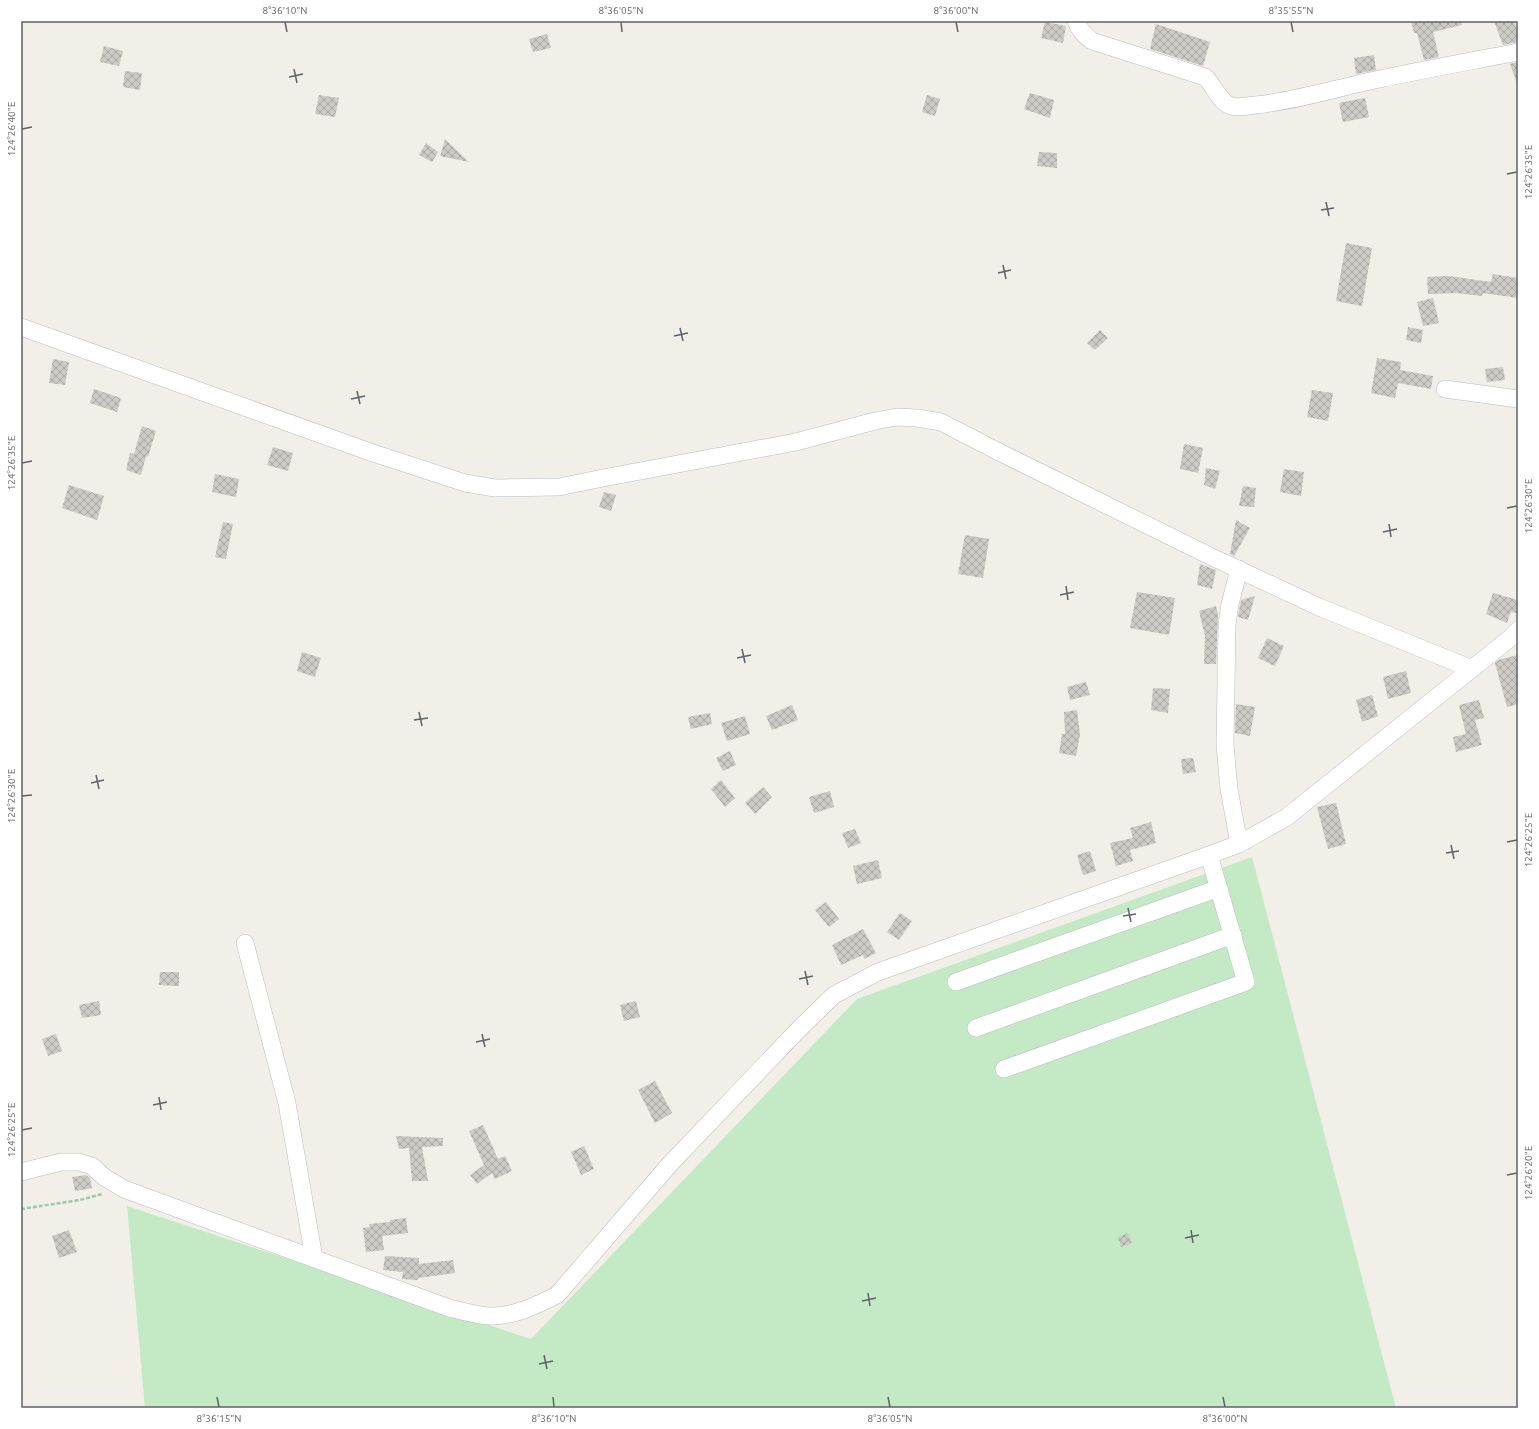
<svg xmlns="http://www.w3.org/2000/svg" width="1539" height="1429" viewBox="0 0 1539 1429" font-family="Ubuntu,sans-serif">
<defs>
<pattern id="building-cross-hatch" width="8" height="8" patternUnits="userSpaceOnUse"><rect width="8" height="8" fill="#cccac4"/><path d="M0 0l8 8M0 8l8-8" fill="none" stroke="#a9a7a3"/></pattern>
</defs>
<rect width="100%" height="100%" fill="#f1efe7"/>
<path fill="#c3eac4" d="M1252 857 1396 1408H145L127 1206 531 1339 857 999Z"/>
<g fill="url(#building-cross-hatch)">
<path d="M1411 21H1461L1462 25 1433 32 1439 57 1424 60 1417 33H1414Z"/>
<path d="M1494 21H1514L1518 33V42L1503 45Z"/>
<path d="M1045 22 1066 26 1063 43 1041 38Z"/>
<path d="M1156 24 1210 42 1203 66 1150 49Z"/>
<path d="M547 34 551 48 533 52 529 39Z"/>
<path d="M104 46 123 51 119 66 100 62Z"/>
<path d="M1374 55 1376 70 1356 74 1354 58Z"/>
<path d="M1518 62V83H1517L1510 64Z"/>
<path d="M125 71 142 73 140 90 123 87Z"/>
<path d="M1030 93 1054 100 1050 118 1024 109Z"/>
<path d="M319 95 339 98 335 117 315 114Z"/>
<path d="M927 95 940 99 935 116 922 112Z"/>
<path d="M1365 98 1369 117 1343 122 1339 103Z"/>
<path d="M445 139 469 162 440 156Z"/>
<path d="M426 143 438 152 432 162 419 155Z"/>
<path d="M1039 152 1057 153V168L1037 166Z"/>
<path d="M1346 243 1372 248 1362 306 1336 301Z"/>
<path d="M1493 274 1518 278V298L1483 293 1482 296 1455 293 1428 294 1427 277 1449 276 1491 282Z"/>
<path d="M1433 298 1439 323 1423 326 1417 302Z"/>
<path d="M1408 327 1423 330 1421 343 1406 340Z"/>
<path d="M1100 330 1108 338 1095 350 1087 343Z"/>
<path d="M1377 358 1401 362 1400 370 1433 376 1431 389 1398 383 1395 398 1371 393Z"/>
<path d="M53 359 69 362 65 385 49 383Z"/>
<path d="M1503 367 1505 380 1487 382 1485 369Z"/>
<path d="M94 389 121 398 117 412 90 403Z"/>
<path d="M1312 390 1333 393 1328 421 1307 417Z"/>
<path d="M142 426 156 431 148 457 146 456 141 475 126 470 130 453 134 454Z"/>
<path d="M1184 444 1203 448 1198 473 1180 469Z"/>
<path d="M273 447 293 453 288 471 267 465Z"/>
<path d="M1206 468 1220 471 1215 489 1204 485Z"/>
<path d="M1284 469 1304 472 1301 496 1280 492Z"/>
<path d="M215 474 239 479 236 497 212 492Z"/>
<path d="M69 485 104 496 97 520 62 508Z"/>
<path d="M1243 486 1256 488 1254 507 1239 506Z"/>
<path d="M604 492 616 495 611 511 599 507Z"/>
<path d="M1236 520 1250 528 1234 556 1230 554Z"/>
<path d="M223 522 233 524 226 559 215 557Z"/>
<path d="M965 535 989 539 983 578 958 574Z"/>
<path d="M1200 564 1216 570 1212 589 1197 585Z"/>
<path d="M1137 592 1175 598 1169 635 1130 628Z"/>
<path d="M1493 593 1518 600 1517 613 1511 612 1507 623 1486 614Z"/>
<path d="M1255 596 1248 620 1238 617 1241 600Z"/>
<path d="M1216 606 1218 615 1216 664H1204L1205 636 1199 611Z"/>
<path d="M1267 638 1284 646 1275 666 1258 658Z"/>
<path d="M302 652 321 658 315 677 297 671Z"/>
<path d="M1518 655V704L1507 707 1495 663 1498 660Z"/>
<path d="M1406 671 1411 693 1388 699 1383 677Z"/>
<path d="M1086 682 1090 695 1070 700 1067 687Z"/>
<path d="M1153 688 1170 689 1168 713 1151 710Z"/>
<path d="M1372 695 1378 716 1362 722 1356 700Z"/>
<path d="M1479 700 1484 718 1475 720 1482 745 1456 752 1453 737 1466 734 1459 705Z"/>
<path d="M1236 704 1255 707 1250 736 1235 733Z"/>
<path d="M792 705 798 720 772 730 766 716Z"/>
<path d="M1077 710 1080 734 1076 756 1059 753 1062 734H1065L1064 712Z"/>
<path d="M710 713 712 724 691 729 688 717Z"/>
<path d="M745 716 750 734 727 741 721 723Z"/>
<path d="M730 751 736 765 723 771 716 758Z"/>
<path d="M1193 758 1196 772 1183 774 1181 759Z"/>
<path d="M721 780 735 798 725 807 711 789Z"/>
<path d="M763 787 772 797 755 814 745 803Z"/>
<path d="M830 791 834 807 814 813 809 797Z"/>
<path d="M1336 803 1346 844 1328 849 1317 807Z"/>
<path d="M1151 822 1156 843 1130 850 1133 861 1116 866 1110 843 1133 838 1130 828Z"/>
<path d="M855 829 861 843 848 848 842 833Z"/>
<path d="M1090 851 1096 871 1083 875 1077 855Z"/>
<path d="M878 860 882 878 857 884 853 866Z"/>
<path d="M826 902 839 919 829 927 815 910Z"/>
<path d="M900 913 912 921 899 940 887 932Z"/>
<path d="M863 929 876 953 864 959 863 955 841 965 832 945Z"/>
<path d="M160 972H179V986L159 985Z"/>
<path d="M99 1001 101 1015 82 1018 79 1005Z"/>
<path d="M636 1001 640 1017 624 1021 620 1005Z"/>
<path d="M56 1034 62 1051 48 1056 42 1039Z"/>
<path d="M655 1081 672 1113 655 1123 638 1090Z"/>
<path d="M483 1125 498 1159 505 1156 512 1171 495 1179 492 1173 477 1184 470 1175 484 1165 469 1131Z"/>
<path d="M396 1136 443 1138V1146L422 1147 428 1181H412L409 1148 399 1149Z"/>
<path d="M584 1146 594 1169 581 1175 571 1152Z"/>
<path d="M86 1175 90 1178 92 1188 75 1191 72 1177Z"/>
<path d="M406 1218 408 1233 382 1236 384 1250 366 1252 363 1228 370 1227 369 1224 390 1222V1220Z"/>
<path d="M69 1230 77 1252 59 1258 52 1236Z"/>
<path d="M1128 1233 1132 1243 1121 1247 1118 1237Z"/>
<path d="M385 1256 419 1258V1264L453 1260 455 1273 418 1278V1280L402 1279 403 1272 383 1270Z"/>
</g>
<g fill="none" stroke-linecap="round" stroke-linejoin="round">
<defs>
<g id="minor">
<path d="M1076 21C1079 30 1084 35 1092 41L1205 77C1214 85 1219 102 1231 106 1239 108 1248 106 1255 105 1298 101 1339 87 1380 79 1426 69 1472 61 1518 52"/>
<path d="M21 327 373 453 465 483 495 488 559 487 603 478 796 442 875 421 897 417 917 418 941 422 999 452 1214 558 1319 607 1472 669"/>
<path d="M1445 389 1518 399"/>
<path d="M1239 844 1229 789 1225 745 1227 624 1230 604 1239 569"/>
<path d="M245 943 287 1103 314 1258"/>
<path d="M956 982 1219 888"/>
<path d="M976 1028 1233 935"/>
<path d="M1004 1069 1246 982 1209 855"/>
<path d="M21 1172 61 1162H79L92 1166 104 1177 124 1189 449 1308C463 1311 478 1316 492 1316 515 1316 537 1305 557 1295L670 1164 800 1028 834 995 878 972 1209 855 1239 844 1287 817 1509 639 1518 630"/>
</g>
</defs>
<use href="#minor" stroke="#b9bcc1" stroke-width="18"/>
<path stroke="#9ac9a9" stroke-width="2.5" stroke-dasharray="4 2" stroke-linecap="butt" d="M21 1209 80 1200 102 1194"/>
<use href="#minor" stroke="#fff" stroke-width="17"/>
</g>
<path fill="none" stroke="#5e6268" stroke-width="1.5" d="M285 22 287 32M621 22 622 32M956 22 958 32M1291 22 1293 32M294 69 297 83M289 77 303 74M22 129 32 127M1507 174 1517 172M1326 202 1329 216M1321 210 1334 208M1003 265 1006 279M998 273 1011 270M680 328 683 341M674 336 688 333M357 391 360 404M351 399 365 396M22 463 32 461M1507 508 1517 506M1389 524 1391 537M1383 532 1397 529M1066 586 1068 600M1060 595 1074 592M742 649 745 663M737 658 751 655M419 712 422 726M414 720 428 718M96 775 99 789M91 783 104 780M22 796 32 795M1507 842 1517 840M1451 845 1454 859M1446 853 1459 851M1128 908 1131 922M1123 916 1136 914M805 971 808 985M799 979 813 976M482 1034 485 1047M476 1042 490 1039M159 1097 161 1110M153 1105 167 1102M22 1130 32 1128M1507 1175 1517 1173M1191 1230 1193 1243M1185 1238 1199 1235M868 1293 870 1306M862 1301 876 1298M544 1355 547 1369M539 1364 553 1361M217 1397 219 1407M553 1397 554 1407M888 1397 890 1407M1223 1397 1225 1407"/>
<rect width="1539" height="1429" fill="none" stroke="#ffffff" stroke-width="44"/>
<rect x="22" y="22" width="1495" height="1385" fill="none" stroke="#5e6268" stroke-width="1.5"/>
<g font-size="10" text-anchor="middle" fill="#5e6268">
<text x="285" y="14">8°36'10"N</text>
<text x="621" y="14">8°36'05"N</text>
<text x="956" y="14">8°36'00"N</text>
<text x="1291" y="14">8°35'55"N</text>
<text transform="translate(11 129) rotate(-90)" y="4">124°26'40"E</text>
<text transform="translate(1528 172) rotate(-90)" y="4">124°26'35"E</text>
<text transform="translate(11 463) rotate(-90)" y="4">124°26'35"E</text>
<text transform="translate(1528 506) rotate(-90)" y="4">124°26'30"E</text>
<text transform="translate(11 796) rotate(-90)" y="4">124°26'30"E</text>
<text transform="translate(1528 840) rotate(-90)" y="4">124°26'25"E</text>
<text transform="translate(11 1130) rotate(-90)" y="4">124°26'25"E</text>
<text transform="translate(1528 1173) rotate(-90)" y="4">124°26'20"E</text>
<text x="219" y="1422">8°36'15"N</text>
<text x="554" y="1422">8°36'10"N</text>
<text x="890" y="1422">8°36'05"N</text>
<text x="1225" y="1422">8°36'00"N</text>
</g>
</svg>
